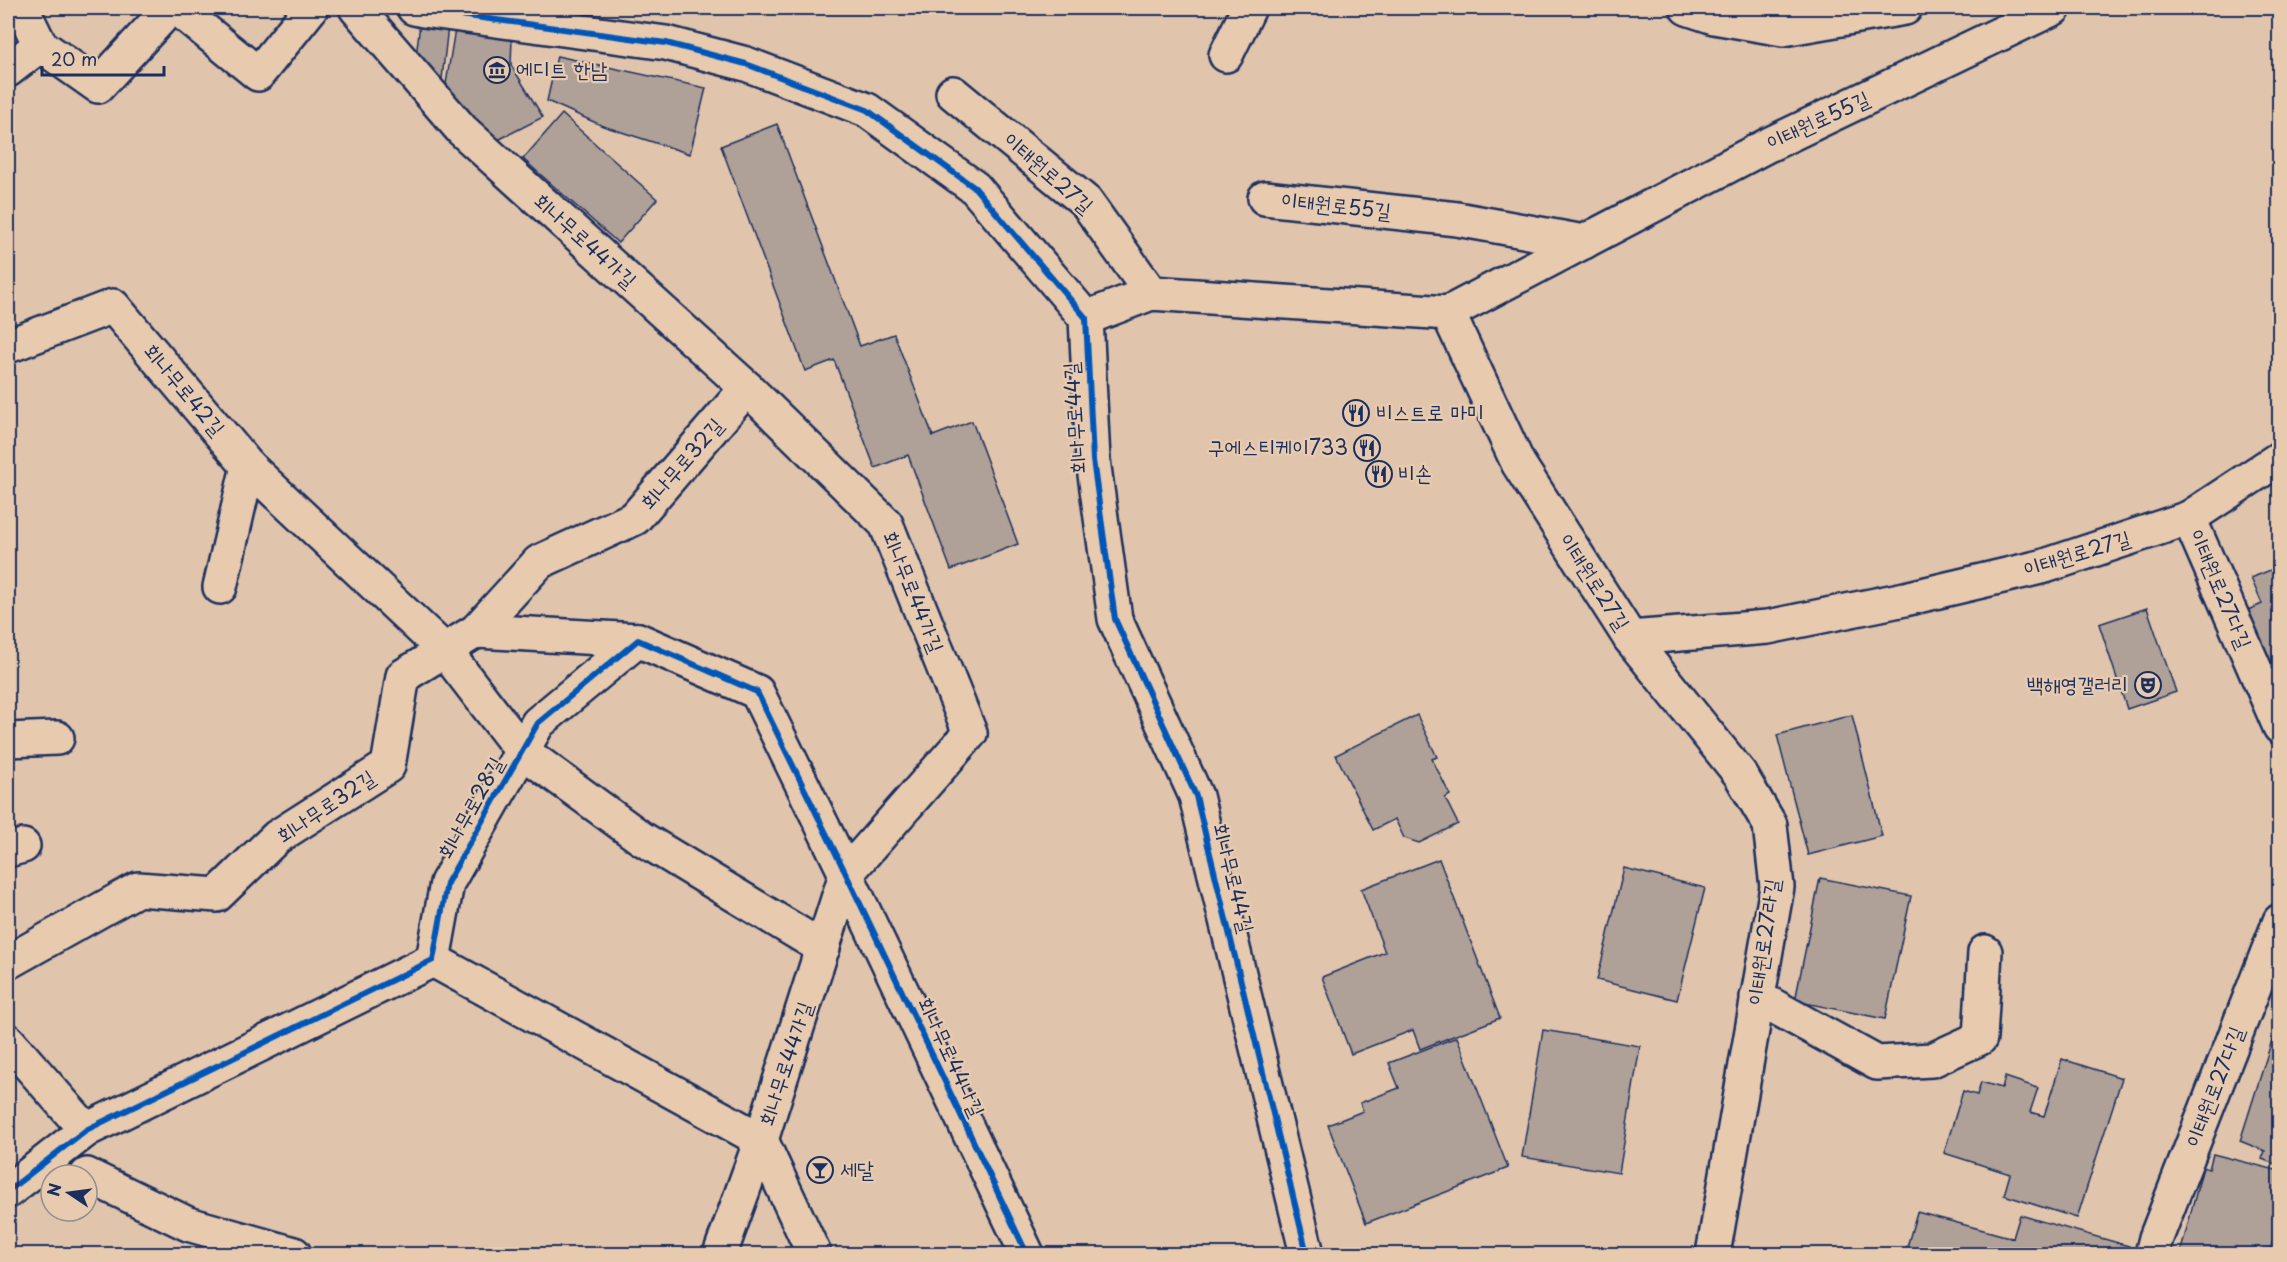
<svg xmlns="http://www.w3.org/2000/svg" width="2287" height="1262" viewBox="0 0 2287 1262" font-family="'Playpen Sans','Poor Story',sans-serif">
<rect width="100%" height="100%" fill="#e0c5ac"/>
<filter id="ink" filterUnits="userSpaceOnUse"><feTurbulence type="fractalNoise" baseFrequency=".0167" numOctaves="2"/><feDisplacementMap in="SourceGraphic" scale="12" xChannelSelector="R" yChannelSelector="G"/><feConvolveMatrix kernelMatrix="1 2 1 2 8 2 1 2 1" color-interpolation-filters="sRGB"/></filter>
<g filter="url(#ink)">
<g fill="#afa098" stroke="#1b2f5e" stroke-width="1.5">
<path d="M420 23 448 26 441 88 415 66Z"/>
<path d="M455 29 512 38 511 65 543 117 498 140 466 114 446 84Z"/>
<path d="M557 56 706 88 690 154 603 126 547 101Z"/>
<path d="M562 114 657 199 618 243 523 159Z"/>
<path d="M777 124 860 346 894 334 933 436 972 421 1018 544 951 570 908 455 875 468 834 360 805 371 721 146Z"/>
<path d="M2280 566V686L2248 610 2262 604 2251 578Z"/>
<path d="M2147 608 2176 692 2127 709 2099 624Z"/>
<path d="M1417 715 1437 757 1432 759 1450 795 1445 798 1458 824 1419 843 1404 838 1395 819 1373 830 1336 755Z"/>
<path d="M1852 715 1882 836 1808 855 1777 735Z"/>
<path d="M1439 859 1500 1018 1420 1049 1413 1030 1351 1054 1322 977 1385 952 1361 889Z"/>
<path d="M1624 868 1705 888 1677 1000 1597 980Z"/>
<path d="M1820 878 1911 896 1885 1019 1795 1001Z"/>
<path d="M1543 1030 1640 1046 1619 1173 1522 1157Z"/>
<path d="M1457 1037 1508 1168 1366 1223 1328 1125 1363 1111 1360 1103 1399 1088 1389 1063Z"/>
<path d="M2272 1040 2280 1043V1166L2262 1159 2265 1151 2240 1141Z"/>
<path d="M2062 1059 2122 1078 2077 1218 2004 1195 2010 1174 1944 1153 1963 1091 1977 1095 1981 1082 2002 1088 2005 1077 2038 1088 2030 1112 2044 1116Z"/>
<path d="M2213 1154 2280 1171V1216L2269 1254H2180L2203 1167 2209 1169Z"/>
<path d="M1917 1212 2013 1238 2020 1215 2129 1246 2127 1254H1905Z"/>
</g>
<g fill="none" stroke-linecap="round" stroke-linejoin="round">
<defs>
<g id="minor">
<path d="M22 8 40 45 98 86 170 8"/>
<path d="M177 8 258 74 311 8"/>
<path d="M356 8 462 130 747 388 886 524 970 733 846 874 761 1140 720 1254"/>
<path d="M414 8 423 10 666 43 746 64 867 110 975 188 1086 318 1093 460 1115 619 1196 796 1307 1254"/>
<path d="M1687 8 1714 17 1783 29 1905 8"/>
<path d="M1226 55 1249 8"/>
<path d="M8 70 40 45"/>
<path d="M953 93 1086 202 1151 293"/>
<path d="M1265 198 1457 219 1584 242"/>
<path d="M1448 313 1768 145 2054 8"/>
<path d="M1086 318 1151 293 1448 313 1518 463 1630 638 1768 627 1905 599 2045 566 2189 518 2280 458"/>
<path d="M8 346 113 306 248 466 220 587"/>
<path d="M248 466 445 651 522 751 641 838 823 948"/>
<path d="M2189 518 2280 727"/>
<path d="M476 631 638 640"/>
<path d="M1630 638 1740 774 1770 825 1777 887 1713 1254"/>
<path d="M8 740 57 738"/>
<path d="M8 850 23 846"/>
<path d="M433 960 761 1140 814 1254"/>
<path d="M8 962 138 889 217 895 277 837 388 766 403 676 476 631 539 562 635 518 747 388"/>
<path d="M1757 997 1877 1063 1932 1060 1980 1038 1985 952"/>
<path d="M8 1041 86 1130"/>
<path d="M87 1175 188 1224 294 1254"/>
<path d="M8 1191 86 1130 433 960 447 883 538 723 638 640 757 692 846 874 1027 1254"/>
<path d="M2152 1254 2156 1238 2280 921"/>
</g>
</defs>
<use href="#minor" stroke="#1b2f5e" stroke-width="38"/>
<use href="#minor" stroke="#e8cbaf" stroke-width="33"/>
<defs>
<g id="cycleway">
<path d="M414 8 423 10 666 43 746 64 867 110 975 188 1086 318 1093 460 1115 619 1196 796 1307 1254"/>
<path d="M8 1191 86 1130 433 960 447 883 538 723 638 640 757 692 846 874 1027 1254"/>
</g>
</defs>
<use href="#cycleway" stroke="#e8cbaf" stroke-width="10"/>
<use href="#cycleway" stroke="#0057b8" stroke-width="6"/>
</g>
</g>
<defs>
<symbol id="museum-ring" viewBox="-11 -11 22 22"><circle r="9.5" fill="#e8cbaf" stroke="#1b2f5e" stroke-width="1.5"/><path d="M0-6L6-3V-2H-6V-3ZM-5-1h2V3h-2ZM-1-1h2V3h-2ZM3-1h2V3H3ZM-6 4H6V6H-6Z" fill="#1b2f5e"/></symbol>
<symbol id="restaurant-ring" viewBox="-11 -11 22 22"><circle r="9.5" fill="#e8cbaf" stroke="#1b2f5e" stroke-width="1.5"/><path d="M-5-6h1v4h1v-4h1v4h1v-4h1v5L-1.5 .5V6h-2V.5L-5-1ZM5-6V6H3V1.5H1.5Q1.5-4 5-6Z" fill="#1b2f5e"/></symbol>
<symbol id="theatre-ring" viewBox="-11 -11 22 22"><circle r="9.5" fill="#e8cbaf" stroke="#1b2f5e" stroke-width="1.5"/><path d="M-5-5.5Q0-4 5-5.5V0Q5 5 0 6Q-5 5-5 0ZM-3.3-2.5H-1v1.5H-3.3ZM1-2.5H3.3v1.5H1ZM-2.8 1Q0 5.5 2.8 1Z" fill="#1b2f5e"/></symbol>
<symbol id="bar-ring" viewBox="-11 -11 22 22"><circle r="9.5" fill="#e8cbaf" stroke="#1b2f5e" stroke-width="1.5"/><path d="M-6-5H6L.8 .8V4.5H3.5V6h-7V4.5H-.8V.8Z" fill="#1b2f5e"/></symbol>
</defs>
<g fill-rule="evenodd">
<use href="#museum-ring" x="482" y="55" width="30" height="30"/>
<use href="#restaurant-ring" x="1341" y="398" width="30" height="30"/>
<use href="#restaurant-ring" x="1352" y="433" width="30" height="30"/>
<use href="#restaurant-ring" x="1364" y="459" width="30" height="30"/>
<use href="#theatre-ring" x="2133" y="670" width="30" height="30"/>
<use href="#bar-ring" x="805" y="1155" width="30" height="30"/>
</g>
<g text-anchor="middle" stroke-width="4.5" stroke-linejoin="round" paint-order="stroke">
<g font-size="21" fill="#1b2f5e" stroke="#e8cbaf" text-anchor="start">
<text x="516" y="77">에디트 한남</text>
<text x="1376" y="420">비스트로 마미</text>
<text x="1348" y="455" text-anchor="end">구에스티케이733</text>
<text x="1398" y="481">비손</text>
<text x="2128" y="692" text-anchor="end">백해영갤러리</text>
<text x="840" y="1177">세달</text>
</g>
<g font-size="21" fill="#1b2f5e" stroke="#e8cbaf">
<text transform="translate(1818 121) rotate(-25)" y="7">이태원로55길</text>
<text transform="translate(1048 173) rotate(41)" y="7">이태원로27길</text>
<text transform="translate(1336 206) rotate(6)" y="7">이태원로55길</text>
<text transform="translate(585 241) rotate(42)" y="7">회나무로44가길</text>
<text transform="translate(184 390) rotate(50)" y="7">회나무로42길</text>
<text transform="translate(1075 418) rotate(-94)" y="7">회나무로44길</text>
<text transform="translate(682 464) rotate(-49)" y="7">회나무로32길</text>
<text transform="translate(2077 554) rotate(-17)" y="7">이태원로27길</text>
<text transform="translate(1594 582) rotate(57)" y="7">이태원로27길</text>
<text transform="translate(2220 589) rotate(67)" y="7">이태원로27다길</text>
<text transform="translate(913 592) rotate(68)" y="7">회나무로44가길</text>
<text transform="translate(326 807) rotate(-34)" y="7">회나무로32길</text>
<text transform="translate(471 808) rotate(-61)" y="7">회나무로28길</text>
<text transform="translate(1233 878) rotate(76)" y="7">회나무로44길</text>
<text transform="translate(1764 942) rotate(-82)" y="7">이태원로27라길</text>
<text transform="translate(951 1057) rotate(65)" y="7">회나무로44나길</text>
<text transform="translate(786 1064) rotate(-72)" y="7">회나무로44가길</text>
<text transform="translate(2215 1087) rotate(-69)" y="7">이태원로27다길</text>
</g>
</g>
<rect width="2287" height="1262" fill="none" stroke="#e8cbaf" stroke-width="30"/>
<rect x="15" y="15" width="2257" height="1232" fill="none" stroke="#1b2f5e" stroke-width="2" filter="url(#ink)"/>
<g transform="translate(69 1193) rotate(283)"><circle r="28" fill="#e8cbaf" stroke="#968d8f" stroke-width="1.5"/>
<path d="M0-4.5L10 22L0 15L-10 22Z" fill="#1b2f5e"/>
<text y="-9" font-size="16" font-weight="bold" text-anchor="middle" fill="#1b2f5e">N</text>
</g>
<path d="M42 66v9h122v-9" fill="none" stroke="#1b2f5e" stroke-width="3"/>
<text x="51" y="66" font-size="18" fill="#1b2f5e" stroke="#e8cbaf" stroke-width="4.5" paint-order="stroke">20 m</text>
</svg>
